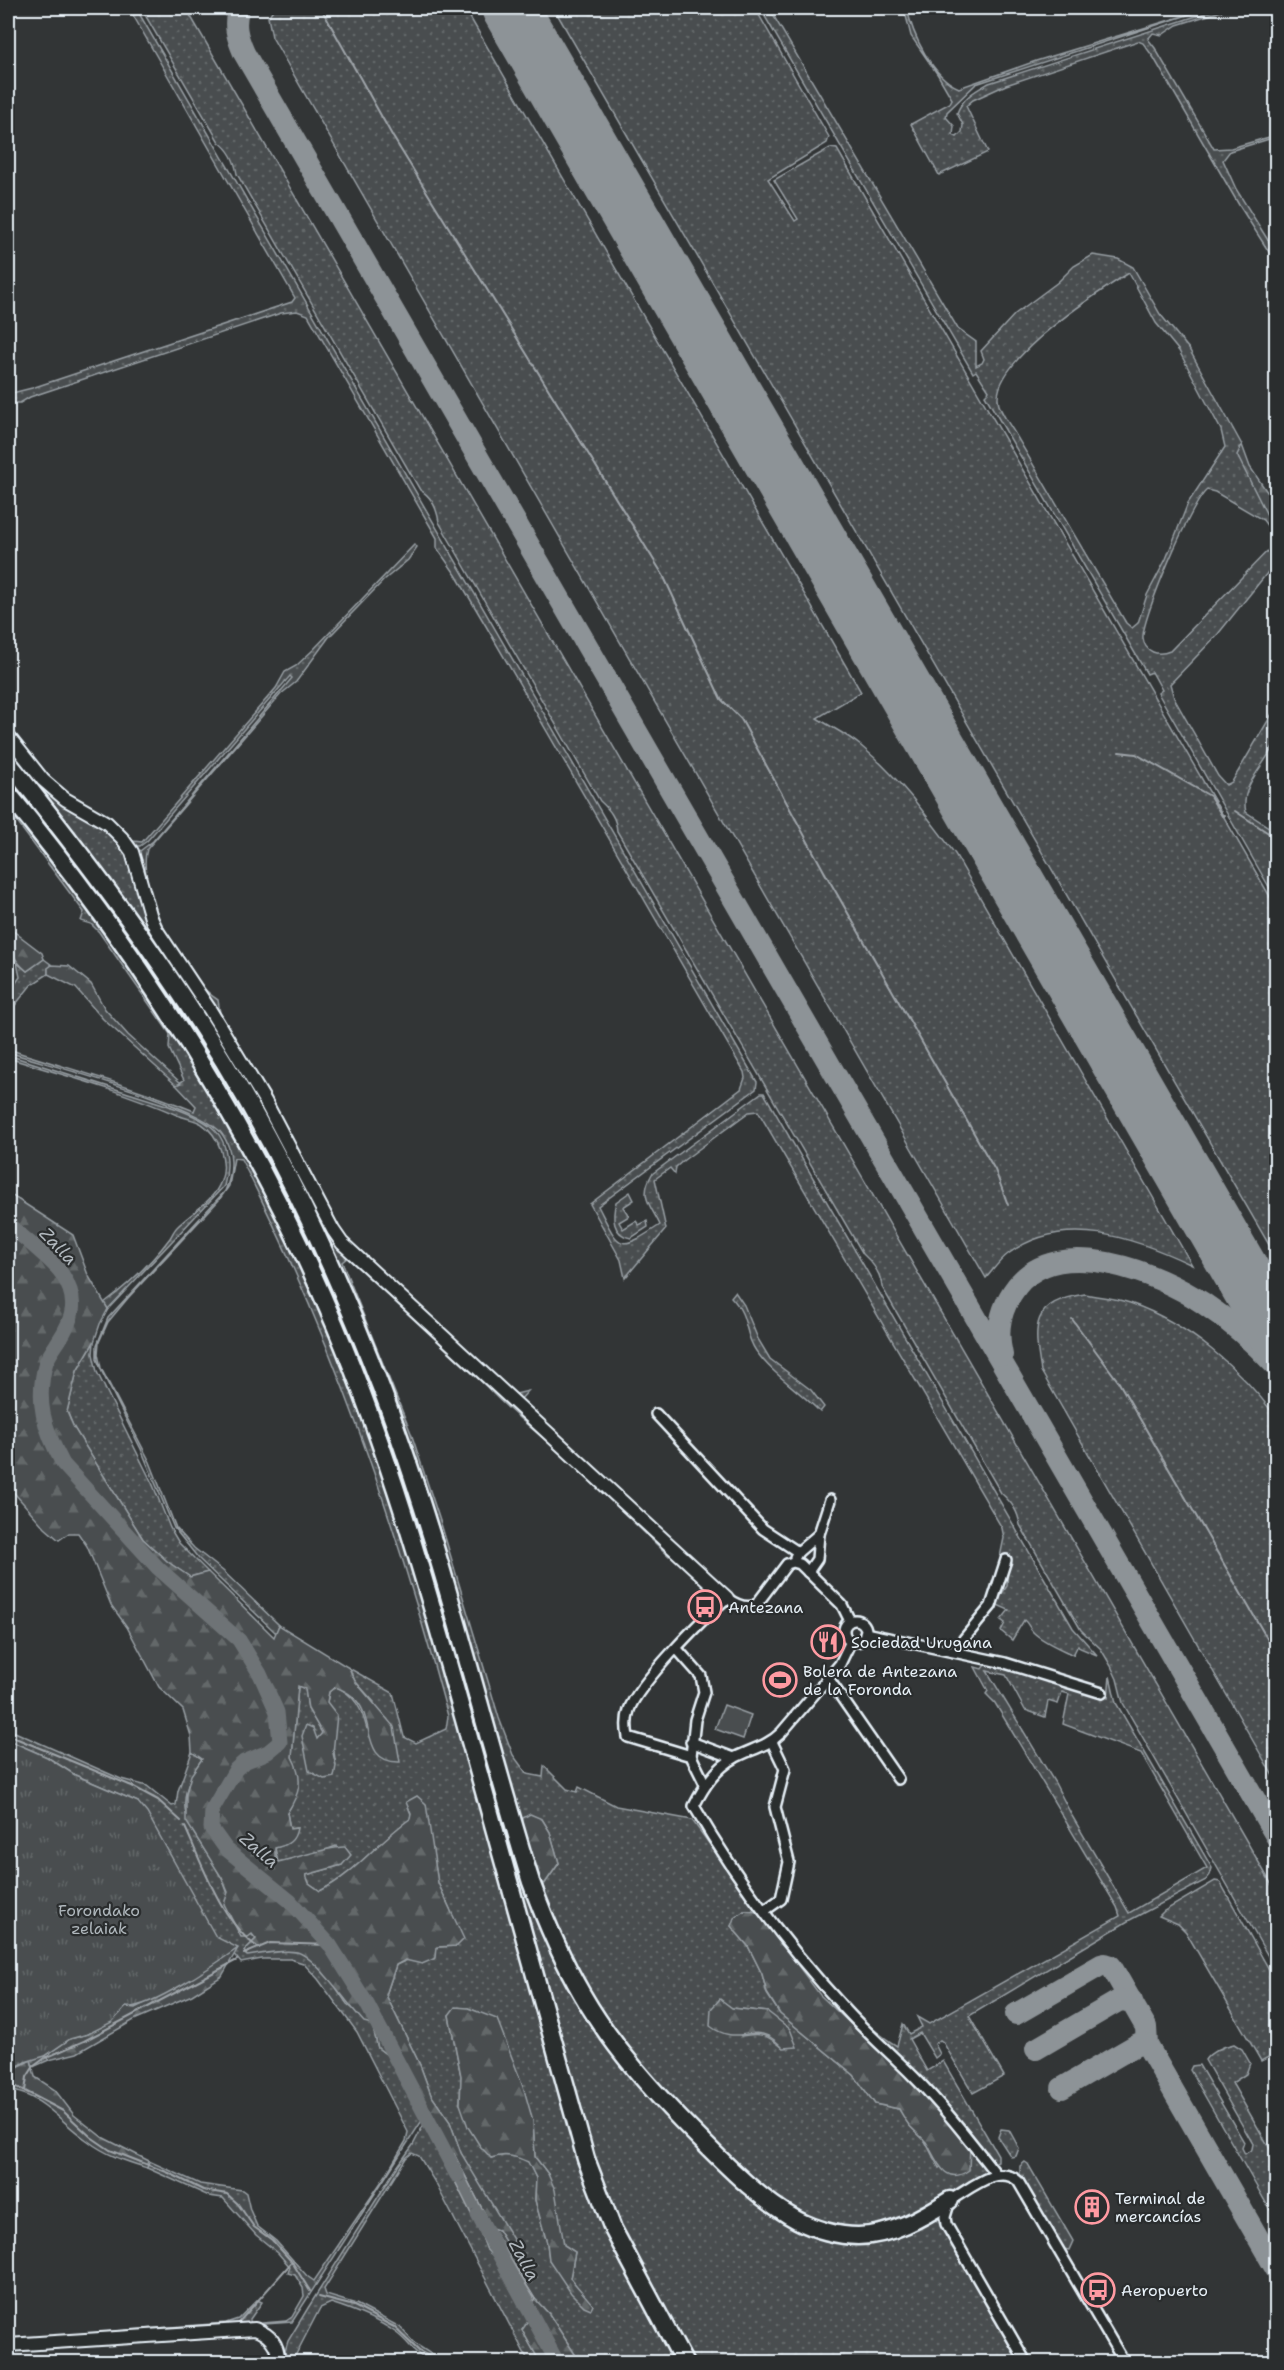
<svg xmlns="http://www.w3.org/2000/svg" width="1284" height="2370" viewBox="0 0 1284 2370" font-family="'Shantell Sans',sans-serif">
<defs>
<pattern id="grass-dots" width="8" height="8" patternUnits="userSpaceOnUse" patternTransform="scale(1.5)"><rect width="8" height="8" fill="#494d4f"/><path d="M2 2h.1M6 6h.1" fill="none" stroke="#636769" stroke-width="1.8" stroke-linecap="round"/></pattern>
<pattern id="forest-firs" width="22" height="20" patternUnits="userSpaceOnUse" patternTransform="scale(1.5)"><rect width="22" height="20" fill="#494d4f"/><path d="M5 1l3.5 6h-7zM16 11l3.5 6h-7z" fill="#636769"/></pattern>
<pattern id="park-tufts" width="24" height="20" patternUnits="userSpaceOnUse" patternTransform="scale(1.5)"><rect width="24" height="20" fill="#494d4f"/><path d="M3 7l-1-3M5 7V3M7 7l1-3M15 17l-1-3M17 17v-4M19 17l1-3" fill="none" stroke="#636769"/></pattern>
<pattern id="water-ripples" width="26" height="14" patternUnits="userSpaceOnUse" patternTransform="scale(1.5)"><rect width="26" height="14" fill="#6e7376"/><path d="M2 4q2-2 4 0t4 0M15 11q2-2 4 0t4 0" fill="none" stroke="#5a5e60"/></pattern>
</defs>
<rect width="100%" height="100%" fill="#323536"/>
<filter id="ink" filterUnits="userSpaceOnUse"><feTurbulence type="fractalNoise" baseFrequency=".0167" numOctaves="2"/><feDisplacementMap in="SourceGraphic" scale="12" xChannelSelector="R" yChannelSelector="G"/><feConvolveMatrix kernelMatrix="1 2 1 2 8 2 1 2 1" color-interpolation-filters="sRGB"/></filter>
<g filter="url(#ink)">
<g fill="url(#grass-dots)" stroke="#989fa4" stroke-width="1.5" fill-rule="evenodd">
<path d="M129 8H136L757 1082 756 1089 598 1206C620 1249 618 1253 660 1225 650 1204 639 1197 652 1174L761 1093H764L1073 1628 1097 1655 1080 1648 1078 1645 1073 1655C1061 1649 1043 1642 1033 1632 1029 1628 1029 1624 1024 1620L1012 1640 1001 1631 1005 1623 1001 1620 1009 1610 995 1604 1007 1586 1008 1564 1000 1557 1004 1538 1002 1528 758 1111 749 1112 684 1160 676 1167 675 1174 670 1168 655 1179 666 1229 625 1278 621 1260 590 1204 741 1089 745 1078 744 1072 486 626 456 575 437 548V538L308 315 297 311 281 313 30 397 20 403H8V394L32 388 292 302 295 298Z"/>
<path d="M141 8H186L1276 1892V1970L1123 1703 1117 1679 1111 1666 1101 1649 1081 1630 1020 1525C1018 1511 1012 1503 1001 1493L882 1287C881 1273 873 1263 863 1254L617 831C616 818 610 810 600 801L439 522C437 509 431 496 420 490L237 174C235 161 230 150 219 142Z"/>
<path d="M274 8H464L467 12 861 692 817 718C831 727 848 735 861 746 898 776 927 816 955 854L1192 1265C1135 1238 1064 1212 1008 1254 1000 1260 993 1270 986 1278L272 37 268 17Z"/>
<path d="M564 8H755L829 137 827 143 768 179 795 221 798 219 774 180 830 148 837 149 1276 907V1257L556 12Z"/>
<path d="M760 8H769L958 329 976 342V366L982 363 984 359 981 351 1015 314 1058 282 1074 266 1093 255 1118 259 1133 267 1160 314 1189 349 1242 445 1239 448 1270 521 1276 524V538L1263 520 1215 492 1207 490C1192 501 1141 620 1143 638 1145 653 1158 656 1170 651L1276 542V562L1218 634 1170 684 1174 698 1218 776 1226 785 1232 782 1276 707C1276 716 1279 731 1276 740 1267 765 1239 784 1246 812L1276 832V899L1158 693 1162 690 1152 672 1147 674 985 395 989 391 976 371 973 373ZM1129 273 1156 323 1179 351 1193 377 1221 430 1225 447 1188 503 1166 559 1147 595 1138 623 1132 628 1126 623 1014 432C1009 423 998 410 998 399 996 358 1097 293 1129 273Z"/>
<path d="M904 8H907C912 34 932 77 959 88L1036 61 1209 8 976 84 947 112 946 117 954 126 953 135 957 137 962 132 963 125 957 113C963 97 975 91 989 83L1221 8H1231L1177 25 1162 35 1153 33 1148 39 1155 48 1214 149 1231 148 1276 135V137L1230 151 1223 160 1236 189 1276 253V263L1239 205 1154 58 1143 43 1138 41 1006 85 973 100 966 106 988 152 939 175 911 124 950 103 952 99 938 75 911 36Z"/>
<path d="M414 545 417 547 408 560 384 580 329 637 296 682 281 694 147 849C135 888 185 980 218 1000L220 1013 271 1098 333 1220 344 1236 506 1387 516 1394 528 1391 519 1401 344 1240 156 921 136 854 153 841 292 678 290 676 147 841 140 846H134L59 790 8 732V728L49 779 63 791 115 822 133 841 142 842 276 688 285 672 296 666 313 650Z"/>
<path d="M8 742 101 823 125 849 144 911 242 1068 325 1226 672 1553 669 1556C631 1520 594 1484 555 1449 533 1428 507 1410 487 1387L356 1266 347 1258 342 1262 411 1433 442 1527 499 1718 513 1755 527 1774 543 1777 544 1766 567 1789 577 1792 579 1787 616 1806 692 1820 758 1911H744L731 1926 748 1946 762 1974 767 1994 780 2014 854 2075 875 2104 899 2109 909 2125 925 2141 939 2168 970 2144 987 2167 986 2172C956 2191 899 2230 864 2229 839 2228 816 2223 794 2211 768 2198 736 2164 715 2143 694 2121 672 2100 652 2078 607 2029 560 1949 543 1886L559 1863 550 1832 542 1819 522 1825 440 1536 409 1440 280 1146 67 825 8 751ZM719 1999 732 2008 768 2012 783 2048C767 2035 762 2032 741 2036Z"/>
<path d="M8 771 126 927 182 1010 221 1069 294 1201 344 1309 393 1442 560 1967 715 2162 833 2238 931 2217 940 2223 1022 2362H692L629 2248 592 2156 515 1877 312 1256 54 841 8 783Z"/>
<path d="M8 806C131 958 239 1124 318 1305 360 1402 390 1500 421 1600 478 1786 525 1974 578 2161L604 2229 630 2281 676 2362H580L549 2314 535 2299 492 2228 498 2230 515 2256 461 2153 450 2122 431 2095 420 2065 386 1995 396 1965 437 1947 457 1946 450 1909 438 1883 430 1835 411 1814 410 1819C378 1841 355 1874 320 1891L309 1883 306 1875 342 1865 336 1846 315 1854 278 1862 275 1848C287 1845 295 1841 296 1828L290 1829 287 1813C297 1798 301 1773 292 1757L298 1686 305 1688 308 1709 323 1733 317 1739 306 1725 336 1766 327 1702 329 1692 335 1686C355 1695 362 1709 367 1729L374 1702 355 1681 349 1668 393 1693 404 1737 416 1743 446 1729 448 1716C396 1523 333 1338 241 1159L234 1158 229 1186 219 1200 128 1298 108 1322 99 1342 98 1354 101 1368 150 1462 176 1528 194 1548 223 1571 279 1625 276 1633 199 1559 174 1528 141 1449 102 1372 97 1359V1345L108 1318 225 1191C233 1173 234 1150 222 1134 202 1105 48 1065 8 1052V1049C69 1069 134 1086 194 1111L196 1106 176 1085 184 1080 169 1048 170 1034 99 932 91 924 81 921 84 912 8 810ZM468 2008 497 2020 533 2121 535 2157 548 2174 564 2245 575 2252 570 2278 592 2305 561 2276 549 2260 547 2243 535 2200 536 2178 528 2161C515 2156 505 2153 491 2158L460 2104 461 2076 449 2015Z"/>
<path d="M44 959 52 965 48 968V974L31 985 8 1014V994L20 977 17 963 27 971Z"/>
<path d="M8 1055C46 1067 84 1079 122 1091 146 1099 198 1112 215 1130 229 1144 229 1168 224 1186L108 1309 104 1303C128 1285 152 1262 170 1238 172 1235 174 1230 177 1227 191 1213 214 1201 221 1181 228 1162 219 1135 202 1124 197 1120 184 1118 177 1115 122 1091 64 1075 8 1058Z"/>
<path d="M630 1192 634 1200 623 1207 629 1216 619 1222 623 1229 636 1221 639 1225 647 1221 648 1227 631 1238C612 1235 612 1217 616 1202Z"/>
<path d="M735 1292 744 1305 758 1339 770 1359 811 1390 824 1407 820 1412C800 1391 773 1375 756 1351 743 1332 750 1317 731 1297Z"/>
<path d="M1085 1294C1099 1297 1116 1298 1130 1303 1188 1323 1241 1369 1276 1417V1781L1041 1371C1033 1325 1031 1302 1085 1294Z"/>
<path d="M94 1342 93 1354 97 1372 153 1485 170 1528 179 1543 208 1572 190 1577 168 1562 143 1539 74 1428 67 1411 77 1371Z"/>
<path d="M987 1662 1108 1698 1110 1676 1116 1703 1212 1868 1210 1875 1206 1880 1128 1921 969 2016 1004 2076 973 2093 943 2042 940 2040 935 2044 940 2054 935 2058 920 2033 909 2039 927 2071 943 2061 998 2155V2161L992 2164 851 2013 773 1919C809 1961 851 2018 897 2046L903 2024 909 2034 922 2027 917 2017 929 2024 1120 1916 1117 1907 995 1703 986 1694 988 1691 975 1667 982 1669ZM987 1671 1006 1675 1025 1710 1045 1717 1048 1701 1058 1704 1062 1692 1069 1694 1063 1724 1141 1753 1207 1868 1129 1913 1072 1816 1055 1783Z"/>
<path d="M8 1729 121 1779 147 1786 172 1806 176 1805 178 1791 192 1752 202 1759C163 1814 199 1833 222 1879 231 1897 233 1918 241 1936L251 1934 256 1939 244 1951 246 1955 284 1951 300 1952 312 1961 333 1983 347 2004 372 2024 378 2048 391 2058 423 2119 292 2322 8 2342V2339L226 2323 238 2319 257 2300 262 2302 250 2319 251 2324 286 2321 292 2317 304 2296 303 2288 295 2275 288 2273 290 2267 278 2253 256 2235 223 2198 209 2196 147 2168 149 2161 200 2184 242 2190 246 2193 250 2210 257 2226 276 2241 307 2276 314 2281 386 2175 406 2141 408 2132 357 2032 318 1979 303 1963 290 1959H262L241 1963 232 1952 46 2056 49 2060 33 2067 31 2060 8 2072 138 1802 75 1775 47 1757 8 1740Z"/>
<path d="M1215 1881 1220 1882 1276 1982V2053L1261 2061 1186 1932 1178 1924 1159 1916 1164 1911Z"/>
<path d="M1234 2044 1242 2049 1250 2063 1246 2074 1232 2083 1276 2159V2206L1270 2210 1190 2070 1192 2066 1199 2065 1244 2142 1242 2148 1245 2154 1252 2149 1253 2144 1205 2060C1210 2052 1224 2046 1234 2044Z"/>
<path d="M425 2122 478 2226 487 2250 502 2264 531 2320 522 2330 540 2362H529L436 2184 419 2156 412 2153 406 2158 324 2289 326 2295 356 2304 400 2327 414 2343 443 2362C415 2362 414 2345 395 2332 375 2318 353 2310 331 2303L320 2308 292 2362H282L288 2341 308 2308 395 2170 413 2145Z"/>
<path d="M1001 2129 1009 2130 1019 2148 1016 2156 1011 2157 998 2137Z"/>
<path d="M1025 2162 1028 2164 1073 2241 1069 2250 1063 2249 1020 2174V2166Z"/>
</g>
<g fill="url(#forest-firs)" stroke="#989fa4" stroke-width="1.5">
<path d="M1242 445 1250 467 1276 505V524L1270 521 1237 455Z"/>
<path d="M8 927 42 953 44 959 27 971C12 959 7 946 8 927Z"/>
<path d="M52 965 69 966 91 984 105 1009 128 1035 181 1083 176 1085 103 1019 76 988 48 974V968Z"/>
<path d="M8 1193 73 1235 88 1275 108 1309 100 1324 94 1342 77 1371 67 1412 74 1428 143 1539 168 1562 190 1577 208 1572 274 1637 279 1625 349 1668 355 1681 394 1727 400 1762C367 1763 372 1733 363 1711 358 1699 347 1691 335 1687L329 1692 327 1702 337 1715 333 1753 336 1766 334 1777 324 1779 309 1771 302 1736 306 1725 313 1728 317 1739 322 1733 308 1709 305 1689 298 1686 292 1757C304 1779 300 1793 287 1813L290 1829 297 1828C295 1841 288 1845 275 1848V1856L278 1862C295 1858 331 1846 345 1847L351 1855 342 1865 306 1875 309 1883 320 1891C355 1874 378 1841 410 1819L411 1814 406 1802 417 1796 426 1804 438 1883 464 1939 457 1946 437 1947 436 1958 422 1964 405 1960 396 1965 386 1995 420 2065 431 2095 450 2122 461 2153 520 2251 515 2257 498 2230 492 2228 454 2154 444 2159 391 2058 378 2048 372 2024 364 2022C350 2007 315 1956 297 1952 281 1949 263 1954 247 1956L244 1951 256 1939 252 1934 248 1937H241L224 1904 228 1892 222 1878 186 1821V1794L191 1775 202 1759 192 1752 191 1736 183 1710 159 1687 127 1627 111 1605 87 1546 78 1533H69L59 1540 45 1528 8 1486Z"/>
<path d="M530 1814 542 1819 550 1832 559 1863 543 1886 522 1825 523 1818Z"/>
<path d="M744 1911 758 1912 820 1995 921 2090 970 2144 969 2170C944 2188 936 2158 926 2142 921 2136 914 2131 909 2125 905 2120 902 2114 899 2109L875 2104 854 2075 780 2014 767 1993 762 1974 748 1946 731 1926 734 1918Z"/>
<path d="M238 1948 222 1976 192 1995 134 2020 77 2053 49 2060 45 2056 70 2039 88 2034 126 2007 135 2008 174 1988Z"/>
<path d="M720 1999 732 2008 768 2012 790 2029 797 2047 783 2048C779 2044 774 2039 768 2036 749 2027 735 2045 710 2026L711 2009Z"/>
<path d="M455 2007 468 2008 497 2019 523 2086 533 2121 535 2157 548 2174 555 2190 564 2245 575 2252 570 2278 593 2305 591 2309 584 2306 571 2293 549 2260 547 2243 535 2200 536 2178 528 2162C515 2156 505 2153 491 2158L480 2146 468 2127 460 2104 461 2076 449 2015Z"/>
<path d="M31 2060 35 2077 55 2090 74 2115 102 2137 149 2161 147 2168C125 2161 106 2155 88 2141 60 2122 43 2095 8 2090V2072Z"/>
<path d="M487 2231 494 2232 509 2257 502 2264 487 2250 481 2234Z"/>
<path d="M535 2299 549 2314 580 2362H540L522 2330 536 2310 532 2301Z"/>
</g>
<path fill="url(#park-tufts)" stroke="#989fa4" stroke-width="1.5" d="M8 1740 47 1757 75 1775 138 1802 147 1813 216 1937 238 1948C217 1963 149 2010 126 2007L112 2022 88 2034 70 2039 45 2056 25 2062 8 2072Z"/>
<path fill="#494d4f" stroke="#989fa4" stroke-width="1.5" d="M724 1705 751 1715 743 1739 715 1729Z"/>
<g fill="url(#water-ripples)" stroke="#9fa5aa" stroke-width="1.5">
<path d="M454 2154 492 2228 494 2232 487 2231 481 2234 444 2159Z"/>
<path d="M509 2257 535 2299 532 2302 536 2309 531 2320 502 2264Z"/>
</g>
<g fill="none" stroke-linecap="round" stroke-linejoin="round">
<g stroke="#9fa5aa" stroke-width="2">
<path d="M321 8 393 137 663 575 721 699 741 719 825 873 995 1170 1008 1205"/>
<path d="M1119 752 1136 754 1210 796 1222 816 1224 815"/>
<path d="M1235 811 1276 838"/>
<path d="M1072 1319 1118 1381 1276 1654"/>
<path d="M8 1735 132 1786 158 1800 181 1821"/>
<path d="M185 1827C203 1866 223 1925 259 1948"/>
<path d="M1276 1951 1274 1954 1276 1958"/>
<path d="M244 1954 270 1943 330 1945"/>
<path d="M8 2083 25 2091 27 2077 34 2066 45 2058 84 2041 237 1960"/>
<path d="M25 2091 63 2111 91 2137 110 2150 169 2173 203 2190 227 2194 238 2204 254 2227 272 2240 292 2262 310 2291"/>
<path d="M319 2297 354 2306 394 2327 419 2351 440 2362"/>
<path d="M238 2323 292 2262"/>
</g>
<g stroke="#6e7376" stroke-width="15">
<path d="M8 1224C21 1236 54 1261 62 1274 79 1300 74 1318 58 1342 54 1348 49 1355 46 1362 35 1401 44 1429 63 1464L158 1568 239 1640 260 1674 277 1712 280 1742 268 1752 244 1762 236 1769 212 1810 211 1828 226 1849 290 1901 330 1945 367 2004 457 2175"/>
<path d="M478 2215 557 2362"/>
</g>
<g stroke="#8d9397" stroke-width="22">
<path d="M239 8C233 24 237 37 244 53L1276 1836"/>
<path d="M1002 1355C996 1330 1000 1308 1017 1286 1059 1233 1158 1273 1203 1303 1230 1321 1254 1342 1276 1366"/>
<path d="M1016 2014 1101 1965 1105 1964 1111 1966 1146 2027 1147 2045 1276 2269"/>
<path d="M1036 2049 1120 2000 1132 2001"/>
<path d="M1062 2088 1138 2044 1147 2045"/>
</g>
<path stroke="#8d9397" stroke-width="57" d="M510 8 1276 1332"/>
<defs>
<g id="minor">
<path d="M656 1414 763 1529 798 1552"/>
<path d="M795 1557 798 1552 819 1534"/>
<path d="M808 1572 817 1559 819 1534 830 1500"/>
<circle cx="855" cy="1631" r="11"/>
<path d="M865 1633 1005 1663 1102 1693"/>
<path d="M851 1641 840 1664 781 1733C768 1746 752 1749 736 1757 716 1768 704 1786 694 1806 737 1880 788 1948 846 2010 867 2033 891 2054 914 2077 944 2107 970 2141 996 2174"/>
<path d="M677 1649 701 1676 704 1692 695 1720 691 1756"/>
<path d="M954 1651 991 1606 1006 1560"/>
<path d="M828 1678 898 1779"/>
<path d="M691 1742 734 1758"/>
<path d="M705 1784 691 1756 628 1737C626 1727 626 1719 629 1710 638 1684 704 1617 727 1598 735 1604 746 1609 756 1605L787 1564 793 1562 800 1564 842 1605 850 1621"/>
<path d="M764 1911 781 1899 789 1862 775 1807 785 1769 772 1742"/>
<path d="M1026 2362 946 2224 945 2217 950 2200C969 2190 998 2163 1018 2181L1124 2362"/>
</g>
<g id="tertiary">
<path d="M8 736 43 780 65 799 107 823 122 838 132 852 151 918 156 929 210 1010 265 1101 333 1230 342 1243 727 1598"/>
<path d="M8 2345 255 2329C271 2335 279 2346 278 2362"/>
</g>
<g id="trunk">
<path d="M8 762C85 858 160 957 224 1062 287 1165 339 1277 382 1390 443 1550 480 1718 531 1882 545 1920 561 1958 582 1994 613 2048 655 2094 699 2138 729 2168 759 2199 797 2220 814 2229 838 2236 858 2236 891 2236 923 2217 950 2200"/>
<path d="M8 793C140 954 253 1130 334 1323 388 1450 426 1584 463 1716 505 1864 544 2012 586 2159L613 2229 684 2362"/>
</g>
</defs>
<use href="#minor" stroke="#e8f1f8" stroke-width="14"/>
<use href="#tertiary" stroke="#e8f1f8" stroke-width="16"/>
<use href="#trunk" stroke="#e8f1f8" stroke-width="21"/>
<use href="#minor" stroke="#2a2d2e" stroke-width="9"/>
<use href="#tertiary" stroke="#2a2d2e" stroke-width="12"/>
<use href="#trunk" stroke="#2a2d2e" stroke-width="16"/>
</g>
</g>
<defs>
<symbol id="bus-ring" viewBox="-11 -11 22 22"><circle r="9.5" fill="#2a2d2e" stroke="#ff9aa2" stroke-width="1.5"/><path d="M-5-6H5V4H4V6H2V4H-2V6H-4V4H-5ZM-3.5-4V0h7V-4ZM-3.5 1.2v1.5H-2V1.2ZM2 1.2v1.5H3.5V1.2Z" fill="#ff9aa2"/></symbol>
<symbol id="restaurant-ring" viewBox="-11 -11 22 22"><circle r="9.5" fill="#2a2d2e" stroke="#ff9aa2" stroke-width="1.5"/><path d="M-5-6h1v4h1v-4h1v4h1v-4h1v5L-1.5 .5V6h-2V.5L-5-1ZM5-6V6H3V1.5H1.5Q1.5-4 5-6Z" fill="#ff9aa2"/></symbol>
<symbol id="stadium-ring" viewBox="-11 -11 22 22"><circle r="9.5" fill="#2a2d2e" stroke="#ff9aa2" stroke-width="1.5"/><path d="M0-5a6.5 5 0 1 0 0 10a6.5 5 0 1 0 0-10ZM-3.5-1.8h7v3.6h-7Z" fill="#ff9aa2"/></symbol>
<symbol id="building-ring" viewBox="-11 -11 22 22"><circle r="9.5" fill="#2a2d2e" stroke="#ff9aa2" stroke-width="1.5"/><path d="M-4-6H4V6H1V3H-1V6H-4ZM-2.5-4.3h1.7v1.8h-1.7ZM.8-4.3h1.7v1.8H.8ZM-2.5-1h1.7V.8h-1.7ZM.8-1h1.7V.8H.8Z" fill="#ff9aa2"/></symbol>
</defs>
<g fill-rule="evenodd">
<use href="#bus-ring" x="686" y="1588" width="38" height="38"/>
<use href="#restaurant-ring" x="809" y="1623" width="38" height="38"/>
<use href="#stadium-ring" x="761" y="1661" width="38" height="38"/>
<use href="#building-ring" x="1073" y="2188" width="38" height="38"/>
<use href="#bus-ring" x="1079" y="2271" width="38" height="38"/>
</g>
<g text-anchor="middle" stroke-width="4.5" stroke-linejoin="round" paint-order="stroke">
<g font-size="16" fill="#e8f1f8" stroke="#2a2d2e" text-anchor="start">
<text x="728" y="1613">Antezana</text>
<text x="851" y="1648">Sociedad Urugana</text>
<text x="803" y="1677">Bolera de Antezana<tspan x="803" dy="18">de la Foronda</tspan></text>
<text x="1115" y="2204">Terminal de<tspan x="1115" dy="18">mercancías</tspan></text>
<text x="1121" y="2296">Aeropuerto</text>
</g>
<g font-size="16" fill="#b0b8bd" stroke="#2a2d2e">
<text x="99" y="1916">Forondako<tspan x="99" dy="18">zelaiak</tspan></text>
</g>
<g font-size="18" font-style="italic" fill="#b1b8be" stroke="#2a2d2e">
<text transform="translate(58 1246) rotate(46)" y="6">Zalla</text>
<text transform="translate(259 1850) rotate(41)" y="6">Zalla</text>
<text transform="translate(524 2260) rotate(62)" y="6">Zalla</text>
</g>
</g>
<rect width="1284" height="2370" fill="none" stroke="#2a2d2e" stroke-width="30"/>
<rect x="15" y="15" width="1254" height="2340" fill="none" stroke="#e8f1f8" stroke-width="2" filter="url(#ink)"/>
</svg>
